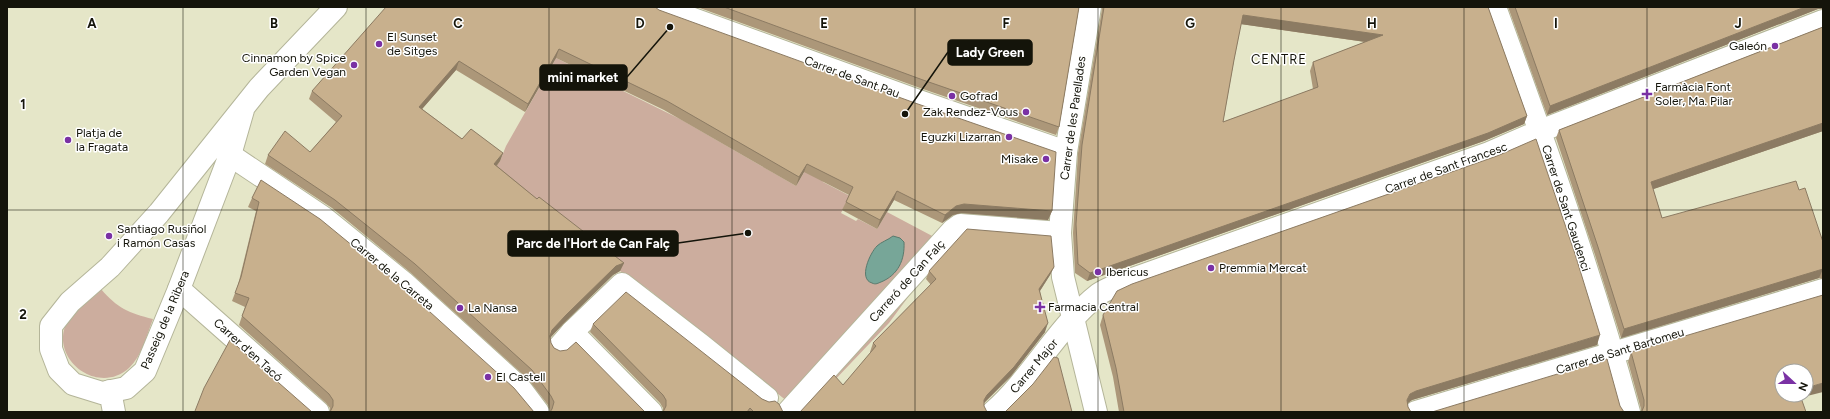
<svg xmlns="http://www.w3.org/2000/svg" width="1830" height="419" viewBox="0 0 1830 419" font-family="Figtree,sans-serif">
<rect width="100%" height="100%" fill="#e5e6c8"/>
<g fill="#ccad9e">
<path d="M556 58 680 119 796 186 813 157 823 182 850 196 841 213 856 221 858 219 877 229 887 212 936 238 931 266 889 323 831 384 798 410 648 289 620 271 491 173 500 161 506 146Z"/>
<path d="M101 289C117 308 129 313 153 319 147 334 142 356 129 368 97 397 47 357 68 320 75 307 90 298 101 289Z"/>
</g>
<path fill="#77a698" stroke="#597a6d" d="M893 236 900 238 904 242C905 260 898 275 881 282 878 283 876 285 872 283 858 279 870 253 877 246 881 242 888 240 893 236Z"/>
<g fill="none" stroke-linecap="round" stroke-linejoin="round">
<defs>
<g id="street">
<path d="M660 7 916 100 1066 152"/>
<path d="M1090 7 1066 152 1060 233 1063 277 1096 412"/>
<path d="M1495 7C1544 141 1592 275 1629 412"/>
<path d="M243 110 230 155 179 289 145 371 126 388 102 393 73 384 59 370 51 349V326L70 302 110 267 159 213 259 88 336 7"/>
<path d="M230 155 324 218 403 282 520 388 538 412"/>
<path d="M179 289 318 412"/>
<path d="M572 332 651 412"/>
<path d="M559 347 572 332 622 284 701 345 767 398"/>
<path d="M110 391 114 412"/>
<path d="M788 412 953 230 960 225 1060 233"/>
<path d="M993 412C1032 378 1057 327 1099 294 1106 289 1116 286 1124 282L1489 153 1540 131 1823 21"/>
<path d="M1416 412 1823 290"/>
</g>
</defs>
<use href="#street" stroke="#b4b599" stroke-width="24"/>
<use href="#street" stroke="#fff" stroke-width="22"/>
</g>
<g fill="#ac9779" fill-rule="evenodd">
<path d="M697 7H1079L1059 127 1056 135 920 88Z"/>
<path d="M1102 7H1488L1527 116 1524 124 1484 141 1087 281 1075 273 1073 233 1078 153 1102 9ZM1241 24 1365 42 1313 62 1310 71 1313 89 1223 122 1234 60Z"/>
<path d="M1508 7H1823V9H1818L1547 115Z"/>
<path d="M659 10 1052 211 1048 220 961 213 953 215 942 223 894 200 877 229 842 210 846 202 849 195 804 172 796 186 664 110 556 58 525 112 456 70 422 109 462 139 503 153 500 161 497 166 537 199 624 263 620 271 613 275 563 324 550 338 551 343 554 348 645 412 550 411 548 405 528 379 411 273 332 208 265 164 268 155 310 152 336 122 309 99 312 91Z"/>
<path d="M1823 27V131L1653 189 1662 218 1799 190 1823 242V279L1819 278 1621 338 1595 255 1556 138 1559 130Z"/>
<path d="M261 180 534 412H330V408L326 403 239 325 245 307 232 301 238 285 256 211 248 207 252 198Z"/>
<path d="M1054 267 1050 275 1040 291 1045 332 1011 376 984 403V406L843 385 871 353 870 352 873 343 931 285 926 279 929 271Z"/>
<path d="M1103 315 1597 345 1412 400 1407 403 1408 407 1411 412H1119L1113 377 1100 325Z"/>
<path d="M593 324 762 399 783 412H663V408L660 403 590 332Z"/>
<path d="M1631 352 1801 398 1641 411V409L1628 362Z"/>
</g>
<g fill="#8c7b63">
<path d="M1805 7H1823V9H1818L1547 115 1550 106Z"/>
<path d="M1243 15 1383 35 1380 44 1240 24Z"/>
<path d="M559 49 556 58 525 112 528 104Z"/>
<path d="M459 61 456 70 416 116 419 107Z"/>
<path d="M1527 116 1524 124 1484 141 1087 281 1090 273Z"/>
<path d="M1823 123V131L1648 191 1651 182Z"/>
<path d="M503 153 500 161 491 172 494 164Z"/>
<path d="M807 164 804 172 796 186 799 177Z"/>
<path d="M897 191 894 200 877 229 880 220Z"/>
<path d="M964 204 1052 211 1048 220 961 213 953 215 942 223 945 215 956 206Z"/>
<path d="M624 263 620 271 613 275 563 324 549 339 547 345 552 330 566 315 616 266Z"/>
<path d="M1054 267 1050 275 1036 297 1039 289Z"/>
<path d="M1823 269 1819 278 1621 338 1624 329Z"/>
<path d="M1048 323 1045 332 1011 376 984 403V400L987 395Z"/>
<path d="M1600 335 1597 345 1412 400 1407 404V400L1410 394 1416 391Z"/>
<path d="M1823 383V392L1795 399 1797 395H1806V388Z"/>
</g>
<g fill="#c8b08d" stroke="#8c7b63" fill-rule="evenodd">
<path d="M386 7H655L659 10 915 103 1056 152 1052 211 964 204 956 206 945 215 897 191 880 220 846 202 853 187 807 164 799 177 667 101 559 49 528 104 459 61 419 107 462 139 471 129 503 153 494 164 537 199 539 197 624 263 616 266 566 315 552 330 550 336 551 343 554 348 560 351 567 350 576 342 645 412H550L552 409 554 402 551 396 532 370 415 264 335 200 268 155 285 131 310 152 342 116 312 91Z"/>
<path d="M724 7H1079L1059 127 923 80Z"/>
<path d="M1104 7H1488L1527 116 1488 133 1090 273 1078 264 1076 224 1082 145ZM1243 15 1383 35 1313 62 1318 87 1223 122 1234 60Z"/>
<path d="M1515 7H1805L1550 106Z"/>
<path d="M1823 27V123L1651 182 1662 218 1796 181 1799 190 1805 188 1823 242V269L1624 329 1598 247 1559 130Z"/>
<path d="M1536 139 1575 254 1600 335 1416 391 1410 394 1407 400 1408 407 1411 412H1124L1116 368 1103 315 1117 291 1132 284 1497 156Z"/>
<path d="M261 180 320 219 398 283 514 388 534 412H330L333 406V400L329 394 242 316 249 298 235 293 241 277 259 202 252 198Z"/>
<path d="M967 229 1051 236 1054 267 1039 289 1048 323 1014 367 987 395 984 400V406L987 412H800L834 375 843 385 876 346 873 343 936 279 929 271Z"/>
<path d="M626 292 762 399 769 402 775 401 779 404 783 412H754L750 408 747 412H663L666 406V400L663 395 593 324Z"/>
<path d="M1823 295V383L1806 388V371H1782V395H1800L1806 412H1640L1642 411 1644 406V400L1631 352Z"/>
<path d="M230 340 312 412H196L195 411 204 388Z"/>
<path d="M1054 357 1058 358 1072 412H1005L1033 384Z"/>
<path d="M1607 359 1620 406 1624 412H1432Z"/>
</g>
<path fill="none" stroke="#14140a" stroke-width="1" stroke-opacity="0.55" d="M183 7V412M366 7V412M549 7V412M732 7V412M915 7V412M1098 7V412M1281 7V412M1464 7V412M1647 7V412M7 210H1823"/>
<g fill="#7a31a4" stroke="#fff" stroke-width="1.5">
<circle cx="379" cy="44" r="4"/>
<circle cx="1775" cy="46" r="4"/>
<circle cx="354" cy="65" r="4"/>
<path d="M1645 88h4v4h4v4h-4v4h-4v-4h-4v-4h4z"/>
<circle cx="952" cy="96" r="4"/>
<circle cx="1026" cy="112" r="4"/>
<circle cx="1009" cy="137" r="4"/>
<circle cx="68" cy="140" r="4"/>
<circle cx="1046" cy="159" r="4"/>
<circle cx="109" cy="236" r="4"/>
<circle cx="1211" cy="268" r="4"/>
<circle cx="1098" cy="272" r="4"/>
<path d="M1038 301h4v4h4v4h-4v4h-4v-4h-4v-4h4z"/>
<circle cx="460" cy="308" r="4"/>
<circle cx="488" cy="377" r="4"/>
</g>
<g text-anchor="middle" stroke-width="3" stroke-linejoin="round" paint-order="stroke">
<g font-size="12" fill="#14140a" stroke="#fff" text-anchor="start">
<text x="387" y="41">El Sunset<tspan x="387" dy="14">de Sitges</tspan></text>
<text x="1767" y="50" text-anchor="end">Galeón</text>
<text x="346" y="62" text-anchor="end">Cinnamon by Spice<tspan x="346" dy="14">Garden Vegan</tspan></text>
<text x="1655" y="91">Farmàcia Font<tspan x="1655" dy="14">Soler, Ma. Pilar</tspan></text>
<text x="960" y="100">Gofrad</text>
<text x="1018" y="116" text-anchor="end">Zak Rendez-Vous</text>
<text x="76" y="137">Platja de<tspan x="76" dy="14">la Fragata</tspan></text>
<text x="1001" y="141" text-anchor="end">Eguzki Lizarran</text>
<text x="1038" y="163" text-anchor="end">Misake</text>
<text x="117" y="233">Santiago Rusiñol<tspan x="117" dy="14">i Ramon Casas</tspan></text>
<text x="1219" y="272">Premmia Mercat</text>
<text x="1106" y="276">Ibericus</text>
<text x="1048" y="311">Farmacia Central</text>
<text x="468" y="312">La Nansa</text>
<text x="496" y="381">El Castell</text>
</g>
<g font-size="12" fill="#14140a" stroke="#fff">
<text transform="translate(852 77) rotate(20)" y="4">Carrer de Sant Pau</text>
<text transform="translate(1073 118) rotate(-82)" y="4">Carrer de les Parellades</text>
<text transform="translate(1446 168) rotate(-20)" y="4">Carrer de Sant Francesc</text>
<text transform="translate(1566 208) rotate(72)" y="4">Carrer de Sant Gaudenci</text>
<text transform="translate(392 274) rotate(40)" y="4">Carrer de la Carreta</text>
<text transform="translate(907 281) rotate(-48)" y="4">Carreró de Can Falç</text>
<text transform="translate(165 320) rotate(-67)" y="4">Passeig de la Ribera</text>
<text transform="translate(248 350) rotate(42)" y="4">Carrer d'en Tacó</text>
<text transform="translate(1620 351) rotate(-17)" y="4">Carrer de Sant Bartomeu</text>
<text transform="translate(1034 366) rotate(-50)" y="4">Carrer Major</text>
</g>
<g font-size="13" letter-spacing="1" fill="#14140a" stroke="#fff">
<text x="1279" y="64">CENTRE</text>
</g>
</g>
<g font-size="13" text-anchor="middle" font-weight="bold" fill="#14140a" stroke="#fff" stroke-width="3" stroke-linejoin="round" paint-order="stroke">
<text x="92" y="28">A</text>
<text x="274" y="28">B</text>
<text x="458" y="28">C</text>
<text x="640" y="28">D</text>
<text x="824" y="28">E</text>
<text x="1006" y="28">F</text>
<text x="1190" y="28">G</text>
<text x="1372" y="28">H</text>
<text x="1556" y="28">I</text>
<text x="1738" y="28">J</text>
<text x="23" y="109">1</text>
<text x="23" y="319">2</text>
</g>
<path fill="none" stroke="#14140a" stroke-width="1.5" d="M905 114L948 52M670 27L627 77M748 233L678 243"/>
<g fill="#14140a" stroke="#fff" stroke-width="1.5">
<circle cx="905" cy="114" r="4"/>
<circle cx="670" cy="27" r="4"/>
<circle cx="748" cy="233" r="4"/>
</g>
<g fill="#14140a" stroke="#14140a" stroke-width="1.5">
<rect x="948" y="40" width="84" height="25" rx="4"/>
<rect x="540" y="65" width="87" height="25" rx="4"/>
<rect x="508" y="231" width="170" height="25" rx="4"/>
</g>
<g font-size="13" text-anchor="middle" font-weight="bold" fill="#fff">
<text x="990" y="57">Lady Green</text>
<text x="583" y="82">mini market</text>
<text x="593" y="248">Parc de l'Hort de Can Falç</text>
</g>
<rect width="1830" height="419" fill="none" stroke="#14140a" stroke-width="16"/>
<g transform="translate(1794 383) rotate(112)"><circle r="19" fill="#ffffff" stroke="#a1a19d"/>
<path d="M0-3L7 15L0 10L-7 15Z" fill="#7a31a4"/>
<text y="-6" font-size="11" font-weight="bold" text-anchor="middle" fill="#14140a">N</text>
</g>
</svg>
